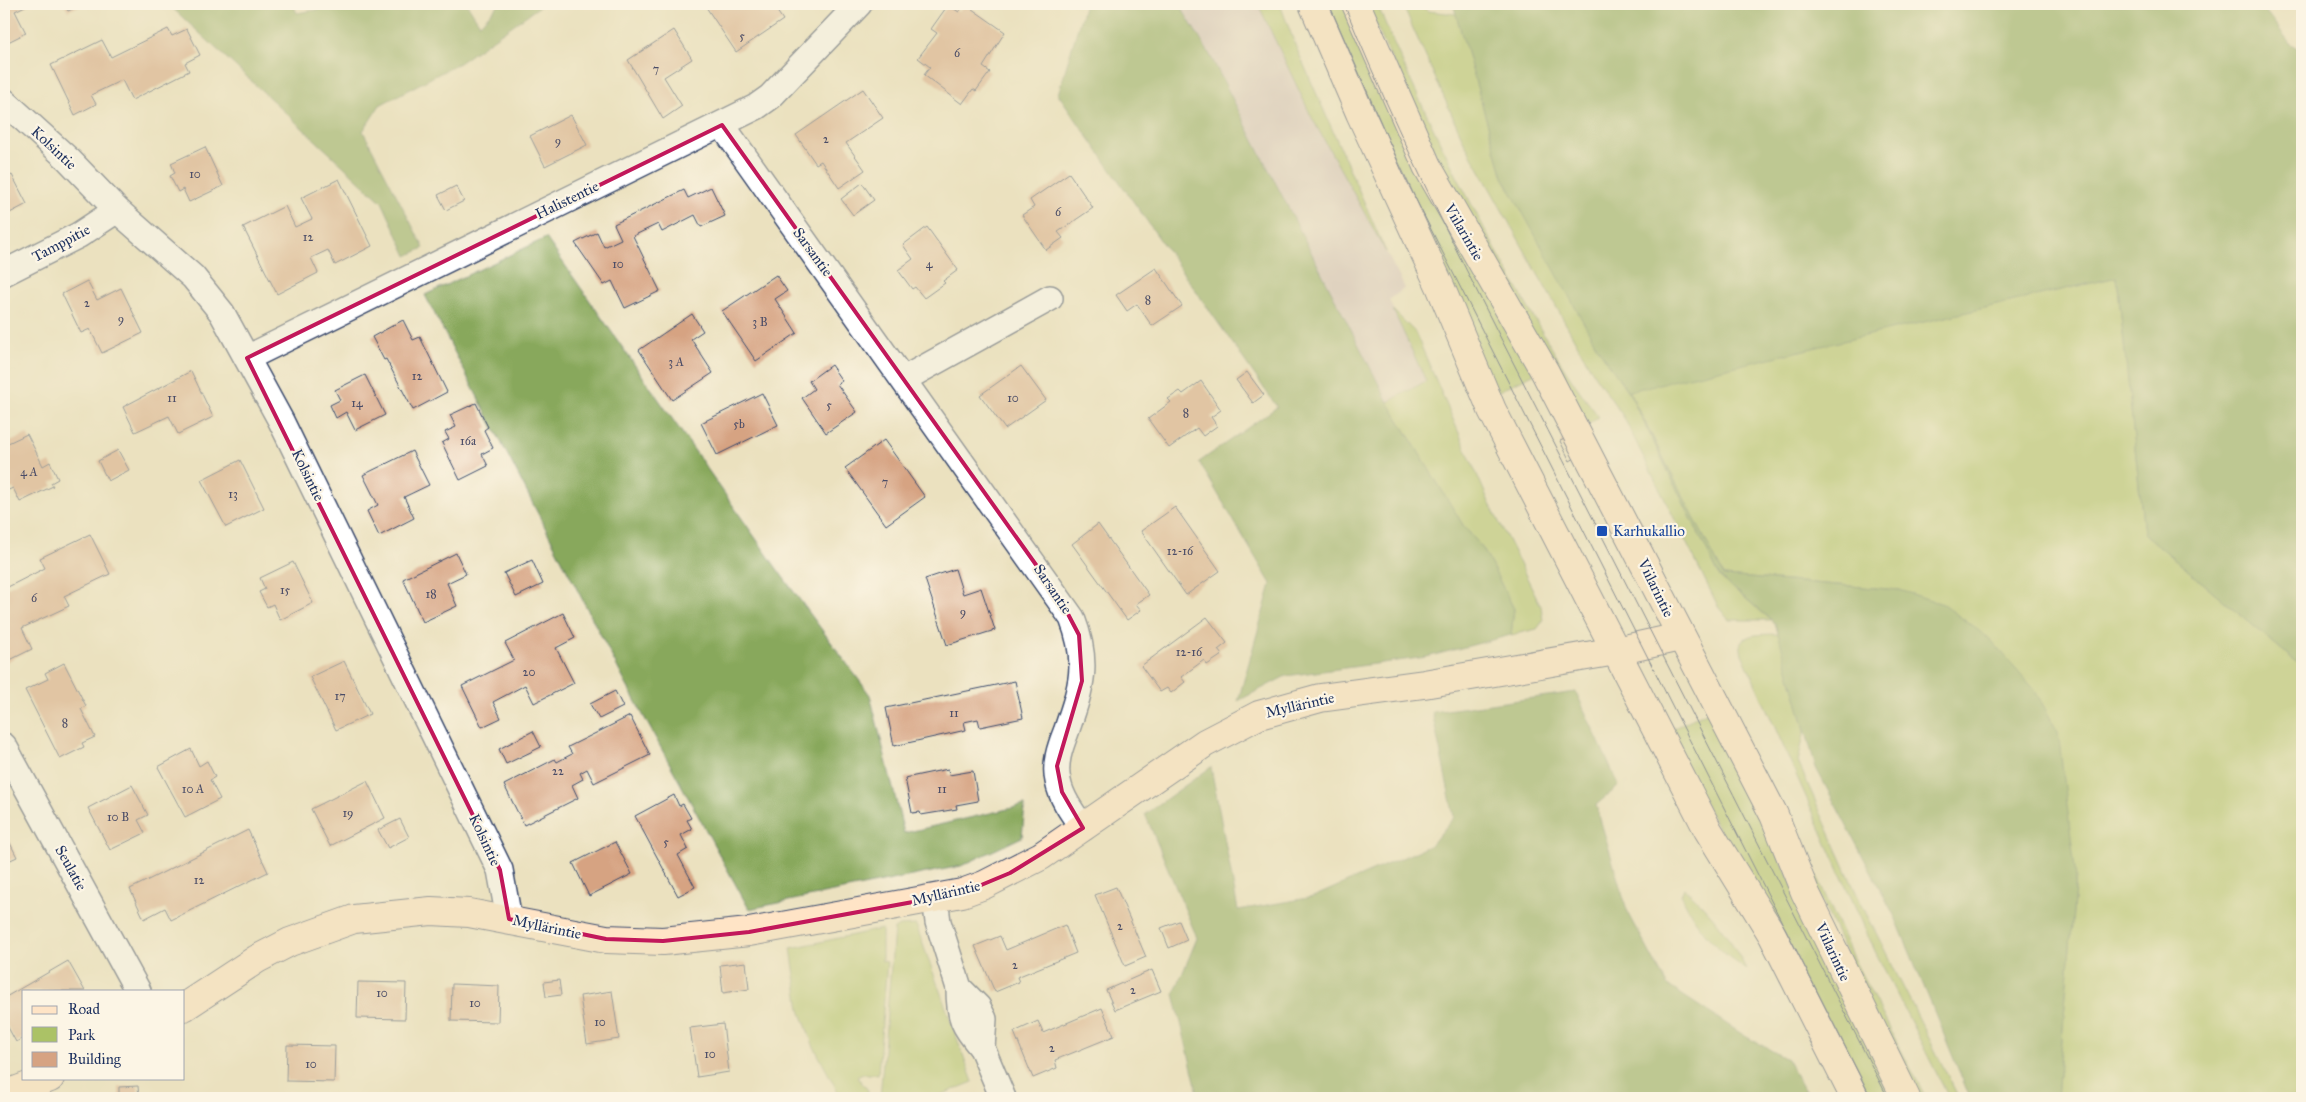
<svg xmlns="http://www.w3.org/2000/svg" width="2306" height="1102" viewBox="0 0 2306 1102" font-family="'IM FELL Great Primer',serif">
<rect width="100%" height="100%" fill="#fcf5e5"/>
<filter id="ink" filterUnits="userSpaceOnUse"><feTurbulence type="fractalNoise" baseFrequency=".02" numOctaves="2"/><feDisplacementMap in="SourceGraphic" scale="10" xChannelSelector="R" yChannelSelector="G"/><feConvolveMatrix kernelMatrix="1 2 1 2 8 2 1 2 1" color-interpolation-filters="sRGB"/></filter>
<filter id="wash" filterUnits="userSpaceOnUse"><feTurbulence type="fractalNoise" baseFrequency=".0096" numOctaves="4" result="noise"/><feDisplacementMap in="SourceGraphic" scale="20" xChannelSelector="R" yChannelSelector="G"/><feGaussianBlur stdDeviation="1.12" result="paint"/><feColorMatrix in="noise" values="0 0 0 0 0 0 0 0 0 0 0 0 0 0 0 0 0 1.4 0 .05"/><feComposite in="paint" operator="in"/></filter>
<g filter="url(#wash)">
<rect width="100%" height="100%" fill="#ebe1bf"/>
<path fill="#d1bfbf" d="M1179 4H1258L1312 118 1357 196 1405 288 1389 300 1426 381 1388 402 1210 55Z"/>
<g fill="#abc266" stroke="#637862">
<path d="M1258 4H1280L1296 47 1386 252 1312 118Z"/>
<path d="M1320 4H1347L1535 373 1493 394Z"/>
<path d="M1366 4H1377C1417 99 1462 190 1512 279 1539 327 1565 374 1599 417L1588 425 1569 400 1464 215Z"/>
<path d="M1402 4H1418L1428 11 1456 14 1503 177 1632 398 1629 390 2117 277 2144 533 2302 667V1082L2295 1098H2057L2076 877 1900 590 1724 576 1634 402 1720 577 1771 620H1729L1719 608 1623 416 1595 376 1465 144Z"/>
<path d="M1393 310 1415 332 1489 502 1541 606 1543 621 1537 629 1511 635 1514 609 1483 549 1463 525 1388 402 1426 381Z"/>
<path d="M1779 634 1805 730 1798 762 1860 901 1959 1098H1949L1875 951 1742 654C1735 631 1762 635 1779 634Z"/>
<path d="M1708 711 1896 1098H1864L1666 732Z"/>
<path d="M1817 876 1854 960 1926 1098H1912L1812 879Z"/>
<path d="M1684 888C1711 912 1730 936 1746 969 1717 951 1696 927 1681 895Z"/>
<path d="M916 925 973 1082 933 1098H880L894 929 899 926Z"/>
<path d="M882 929V961L887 962 878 1074H863L857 1077 868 1090V1098H841L813 1045 800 1010 791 948Z"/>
</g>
<g fill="#88a85b" stroke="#526c5c">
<path d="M168 4H293L297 13 321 9 320 4H467L480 24 499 4H543L459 63 380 105 363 131 424 248 407 256 382 202Z"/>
<path d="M1085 4H1179L1210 55 1388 402 1463 525 1483 549 1514 609 1511 635 1427 657 1286 676 1238 701 1271 584 1199 462 1277 407 1058 94Z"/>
<path d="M1453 4H2260L2290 43 2302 50V667L2144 533 2117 277 1629 391 1724 576 1900 590 1943 604 1991 640 2034 689 2058 732 2076 877 2057 1098H1970L1896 919 1816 768 1775 623 1720 577 1632 398 1596 345 1503 177Z"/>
<path d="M546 238 780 573 870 695 904 833 1025 805 1022 837 961 866 749 909 625 682 425 295Z"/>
<path d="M1576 692 1619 786 1596 805 1627 910 1667 985 1745 1036 1787 1059 1809 1098H1199L1174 994 1197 938 1145 814 1211 767 1238 910 1313 897 1431 845 1454 817 1432 712Z"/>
</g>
<g id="blocks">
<g fill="#d6a382">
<path d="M4 4H29L15 11 26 33 4 44Z"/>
<path d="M64 4H83L68 11Z"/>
<path d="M704 4H772L783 20 736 52Z"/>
<path d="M965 4 1005 32 983 67 990 72 976 91 973 89 962 104 924 75 930 67 918 58 937 33 931 29 948 5 959 12Z"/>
<path d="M168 29 172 36 187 29 200 55 185 63 189 71 132 100 122 80 91 95 96 104 75 115 51 65 102 40 111 57Z"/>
<path d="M674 30 692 59 664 77 682 106 663 119 628 60Z"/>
<path d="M863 89 883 118 846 143 865 170 839 188 821 161 816 164 796 135Z"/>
<path d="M571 115 587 145 545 166 530 136Z"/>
<path d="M205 147 223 186 189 202 183 189 178 192 170 176 175 173 171 163Z"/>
<path d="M1069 173 1093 208 1058 232 1063 238 1046 250 1022 215 1034 207 1030 200Z"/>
<path d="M12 175 27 204 4 216V179Z"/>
<path d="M339 179 372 246 335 265 328 250 311 258 318 273 277 294 243 227 285 206 295 227 312 219 301 198Z"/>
<path d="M862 183 874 200 853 215 841 199Z"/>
<path d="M456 186 464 201 446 210 438 195Z"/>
<path d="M711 187 725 216 701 227 695 215 662 232 658 224 633 236 660 291 625 308 612 281 604 285 575 243 597 232 604 247 621 239 614 224 684 190 688 198Z"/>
<path d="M927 227 958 270 943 281 945 283 924 298 915 287 912 289 898 270 913 259 903 245Z"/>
<path d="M1156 268 1182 306 1152 326 1137 304 1127 311 1116 295Z"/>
<path d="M776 275 787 291 775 299 797 333 756 361 722 311Z"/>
<path d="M87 281 97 300 121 288 143 333 102 353 90 329 81 333 62 294Z"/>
<path d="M692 314 703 331 691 339 713 373 672 400 639 350Z"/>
<path d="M403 320 413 340 420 337 447 392 413 410 386 359 384 360 372 337Z"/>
<path d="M831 365 842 381 837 384 857 412 826 433 802 398 814 389 809 381Z"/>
<path d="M1021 366 1046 400 1005 429 980 395Z"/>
<path d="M191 371 213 417 178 434 169 416 135 432 123 407Z"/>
<path d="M1247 372 1264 395 1253 403 1236 380Z"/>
<path d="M365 375 385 415 355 430 346 412 336 418 330 405 340 400 335 390Z"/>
<path d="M1201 381 1221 410 1211 417 1217 426 1203 436 1197 428 1169 448 1148 419 1171 402 1168 399 1180 391 1183 394Z"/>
<path d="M762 393 778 425 717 455 701 423Z"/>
<path d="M476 403 488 427 484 430 493 448 482 454 488 466 460 480 442 443 449 439 445 432 456 427 450 415Z"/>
<path d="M27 434 43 466 50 462 58 479 51 483 53 486 20 502 13 488 4 492V445Z"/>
<path d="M1567 438 1577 457 1570 461 1560 441Z"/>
<path d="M884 440 925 497 886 525 845 468Z"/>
<path d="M118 450 129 470 108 481 98 461Z"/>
<path d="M412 451 429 485 404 497 414 518 379 536 367 511 378 505 363 475Z"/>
<path d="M240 460 264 508 226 527 201 480Z"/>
<path d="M1175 507 1220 571 1186 595 1141 531Z"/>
<path d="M1098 524 1149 595 1136 604 1141 610 1127 620 1072 544Z"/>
<path d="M90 534 110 574 64 596 69 606 22 628 32 649 4 663V612L9 610 4 600V589L45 568 40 558Z"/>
<path d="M456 553 466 574 447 583 457 606 423 622 403 579Z"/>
<path d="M532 560 543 584 516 597 504 573Z"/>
<path d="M293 562 313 603 280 620 273 604 267 607 259 592 265 589 260 578Z"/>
<path d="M955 569 963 594 981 588 995 630 947 645 925 579Z"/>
<path d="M563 613 575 638 556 648 574 683 534 703 525 685 493 702 501 718 482 727 462 686 514 660 505 643Z"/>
<path d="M1207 617 1227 643 1218 650 1222 655 1207 665 1204 660 1181 677 1185 682 1171 693 1167 688 1160 692 1141 666Z"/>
<path d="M344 661 370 714 336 730 310 677Z"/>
<path d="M64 663 86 706 81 709 95 737 82 743 84 747 60 759 25 690 48 679 45 673Z"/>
<path d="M1015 681 1023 718 980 727 978 719 964 722 966 730 894 746 886 708Z"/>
<path d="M615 691 623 707 599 719 590 704Z"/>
<path d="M630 716 650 755 594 783 587 769 580 773 583 779 572 785 578 798 524 825 504 785 555 759 557 762 572 754 568 747Z"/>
<path d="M533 731 541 747 506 764 499 749Z"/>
<path d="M191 749 199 766 207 761 215 777 210 780 220 799 185 817 158 767Z"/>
<path d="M948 769 949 775 973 771 978 801 956 805 957 809 921 815 920 812 912 813 905 778Z"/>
<path d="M367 781 385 818 330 846 311 809Z"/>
<path d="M132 785 148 815 138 820 145 833 110 850 88 808Z"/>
<path d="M674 795 679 806 683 804 691 818 687 820 692 829 681 835 688 849 678 855 695 887 678 896 635 816Z"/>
<path d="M400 819 409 837 388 848 378 830Z"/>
<path d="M248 830 268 872 171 920 165 908 144 919 130 889Z"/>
<path d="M5 833 17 857 4 863V834Z"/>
<path d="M615 842 632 874 589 896 573 863Z"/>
<path d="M1116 887 1146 957 1125 966 1095 895Z"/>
<path d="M1179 921 1187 940 1169 948 1161 928Z"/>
<path d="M1065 925 1076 953 1017 977 1019 982 995 992 975 946 1000 936 1006 950Z"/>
<path d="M68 961 85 991H24V1038L16 1042 4 1020V998Z"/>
<path d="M746 962 749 989 723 993 720 965Z"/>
<path d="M1152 970 1161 991 1115 1010 1106 990Z"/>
<path d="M559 980 561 995 546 997 544 982Z"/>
<path d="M358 982 406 983 405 1019 357 1018Z"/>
<path d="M452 984 499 986 498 1022 451 1021Z"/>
<path d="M612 991 619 1039 587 1044 580 996Z"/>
<path d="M1102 1008 1114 1036 1055 1060 1057 1068 1033 1078 1014 1032 1038 1021 1043 1033Z"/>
<path d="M723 1024 729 1072 697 1077 690 1028Z"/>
<path d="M287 1045 335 1046 334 1082 286 1081Z"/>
<path d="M138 1086 139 1098H119V1087Z"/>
</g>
</g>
</g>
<g filter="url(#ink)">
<use href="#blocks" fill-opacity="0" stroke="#3a4a6d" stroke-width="1"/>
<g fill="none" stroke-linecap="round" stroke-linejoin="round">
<defs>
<g id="street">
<path d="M4 101 69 160 117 210 193 277 222 313 281 421 500 870 509 919"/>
<path d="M722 125 1072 618C1090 664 1081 688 1066 732 1060 747 1054 764 1058 781 1061 798 1073 814 1083 828"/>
<path d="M4 273 79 235 117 210"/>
<path d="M247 358 756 107 770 97 859 4"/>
<path d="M904 379 1050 298"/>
<path d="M4 746 138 991"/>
<path d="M935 898 938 922 959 988 978 1007 984 1019 982 1048 1003 1098"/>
<path d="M959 988C959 1018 963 1026 982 1048"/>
</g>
<g id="secondary">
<path d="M1313 4 1360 113 1440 286 1492 410 1708 830 1773 936 1855 1098"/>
<path d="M1356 4 1427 166 1545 372 1774 815 1805 892 1906 1098"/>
<path d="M184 1007 257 959 290 942 354 919 431 911 469 913 606 939 663 941 749 932 962 893 984 885 1041 856 1205 743 1259 715 1320 698 1424 684 1616 651 1680 637"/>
<path d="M4 1095 50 1078"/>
</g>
</defs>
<use href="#street" stroke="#3a4a6d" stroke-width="28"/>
<use href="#secondary" stroke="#3a4a6d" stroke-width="30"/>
<use href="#street" stroke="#fff" stroke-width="25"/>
<use href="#secondary" stroke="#ffe4c6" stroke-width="28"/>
<g stroke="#1b2f5e" stroke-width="1">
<path d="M1329 4 1405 178 1871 1098"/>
<path d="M1344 4C1412 171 1497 330 1579 491 1682 693 1785 896 1888 1098"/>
</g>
</g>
</g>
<path d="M0 0H2306V1102H0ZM722 125 1059 597 1079 635 1082 681 1057 766 1062 792 1083 828 1010 873 962 893 749 932 663 941 606 939 509 919 500 870 247 358Z" fill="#ebe1bf" fill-opacity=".55" fill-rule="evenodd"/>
<path fill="none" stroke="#c2185b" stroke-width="4" stroke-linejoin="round" d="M722 125 1059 597 1079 635 1082 681 1057 766 1062 792 1083 828 1010 873 962 893 749 932 663 941 606 939 509 919 500 870 247 358Z"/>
<rect fill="#1a4fb4" stroke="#fcf5e5" stroke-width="2" x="1596" y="525" width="12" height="12" rx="2.5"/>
<g text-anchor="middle" stroke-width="4.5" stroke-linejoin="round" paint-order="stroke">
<g font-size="12" fill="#4a4c67">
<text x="742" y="40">5</text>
<text x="957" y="57">6</text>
<text x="656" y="73">7</text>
<text x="826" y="143">2</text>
<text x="558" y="145">9</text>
<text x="195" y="178">10</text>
<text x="1058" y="216">6</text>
<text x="308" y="241">12</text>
<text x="618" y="268">10</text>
<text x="929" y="268">4</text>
<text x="1148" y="304">8</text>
<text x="87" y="307">2</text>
<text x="121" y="323">9</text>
<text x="760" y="326">3 B</text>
<text x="676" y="366">3 A</text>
<text x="417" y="380">12</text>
<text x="172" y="402">11</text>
<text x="1013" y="402">10</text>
<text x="357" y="407">14</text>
<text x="829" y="409">5</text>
<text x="1186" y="417">8</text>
<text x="739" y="428">5b</text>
<text x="468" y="445">16a</text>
<text x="29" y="476">4 A</text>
<text x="885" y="486">7</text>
<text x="233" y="498">13</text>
<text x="1180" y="555">12-16</text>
<text x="285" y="594">15</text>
<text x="431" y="598">18</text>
<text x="34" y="602">6</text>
<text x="963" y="616">9</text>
<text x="1189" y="656">12-16</text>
<text x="529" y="676">20</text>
<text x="340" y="700">17</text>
<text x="954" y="717">11</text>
<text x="65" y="727">8</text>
<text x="558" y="775">22</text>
<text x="193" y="793">10 A</text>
<text x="942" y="793">11</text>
<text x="348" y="817">19</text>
<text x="118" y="821">10 B</text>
<text x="666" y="846">5</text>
<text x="199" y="884">12</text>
<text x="1120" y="930">2</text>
<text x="1015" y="969">2</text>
<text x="1133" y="994">2</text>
<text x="382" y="997">10</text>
<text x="475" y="1007">10</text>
<text x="600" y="1026">10</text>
<text x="1052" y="1052">2</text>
<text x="710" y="1058">10</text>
<text x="311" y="1068">10</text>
</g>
<g font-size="15" fill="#1b2f5e" stroke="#fcf5e5">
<text transform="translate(54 148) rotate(43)" y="5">Kolsintie</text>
<text transform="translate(567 200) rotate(-26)" y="5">Halistentie</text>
<text transform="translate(1464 232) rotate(60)" y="5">Viilarintie</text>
<text transform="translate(61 243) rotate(-28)" y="5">Tamppitie</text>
<text transform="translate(813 252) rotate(54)" y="5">Sarsantie</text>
<text transform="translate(308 475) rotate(64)" y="5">Kolsintie</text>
<text transform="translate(1656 588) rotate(64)" y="5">Viilarintie</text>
<text transform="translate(1053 589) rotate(56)" y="5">Sarsantie</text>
<text transform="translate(1300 705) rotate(-13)" y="5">Myllärintie</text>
<text transform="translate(485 840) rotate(65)" y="5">Kolsintie</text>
<text transform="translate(71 868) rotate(61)" y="5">Seulatie</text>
<text transform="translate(946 893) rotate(-13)" y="5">Myllärintie</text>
<text transform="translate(547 927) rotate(12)" y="5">Myllärintie</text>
<text transform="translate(1833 952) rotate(65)" y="5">Viilarintie</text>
</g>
<g font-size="15" fill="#164399" stroke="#fcf5e5" text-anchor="start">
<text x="1613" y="536">Karhukallio</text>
</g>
</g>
<rect width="2306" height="1102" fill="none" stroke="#fcf5e5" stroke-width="20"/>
<rect x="22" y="990" width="162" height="90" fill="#fcf5e5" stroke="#a2a6af"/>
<rect x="32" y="1006" width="25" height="8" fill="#ffe4c6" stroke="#a2a6af"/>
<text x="68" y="1014" font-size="15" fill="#1b2f5e">Road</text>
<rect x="32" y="1027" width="25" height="15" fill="#abc266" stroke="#a2a6af"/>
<text x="68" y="1040" font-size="15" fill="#1b2f5e">Park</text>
<rect x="32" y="1052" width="25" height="15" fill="#d6a382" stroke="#a2a6af"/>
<text x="68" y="1064" font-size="15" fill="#1b2f5e">Building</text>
</svg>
